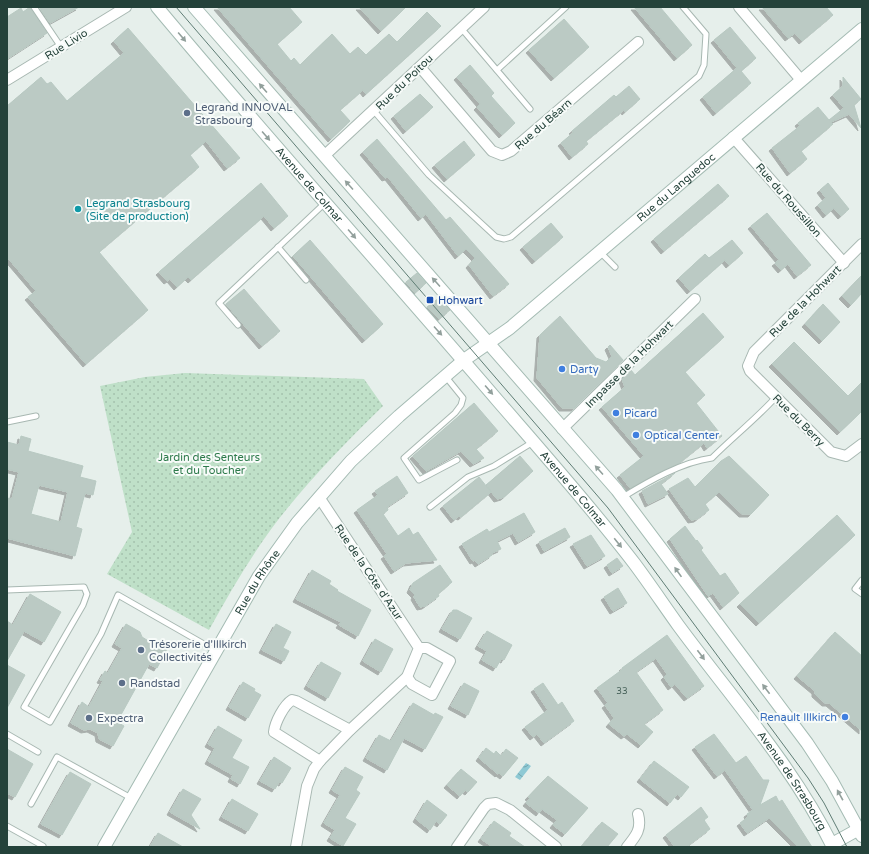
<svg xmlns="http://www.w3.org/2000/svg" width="869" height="854" viewBox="0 0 869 854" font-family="'Varela Round',sans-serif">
<defs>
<pattern id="park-dots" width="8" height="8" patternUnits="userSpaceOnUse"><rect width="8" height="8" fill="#bfe0c8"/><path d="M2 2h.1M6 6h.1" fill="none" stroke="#a4c1ad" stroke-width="1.8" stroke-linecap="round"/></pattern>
<pattern id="water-waves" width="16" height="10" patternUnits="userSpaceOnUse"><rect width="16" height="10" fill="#8ec9d4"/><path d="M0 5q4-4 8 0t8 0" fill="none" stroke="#74a5ad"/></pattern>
<filter id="shadow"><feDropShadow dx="-3" dy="3" stdDeviation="0" flood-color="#0004"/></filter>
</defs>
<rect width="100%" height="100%" fill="#e6efeb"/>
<path fill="url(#park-dots)" d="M185 373 364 379 383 406C346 442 310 479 278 520 252 554 230 592 209 630L107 574 132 532 100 386 145 377Z"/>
<path fill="url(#water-waves)" d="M526 763 531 766 520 780 515 777Z"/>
<g fill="#bbcac4" stroke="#b8c9c2" fill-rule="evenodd" filter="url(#shadow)">
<path d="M30 7 47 33 7 59V17L21 8 23 12Z"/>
<path d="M39 7H79L50 23Z"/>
<path d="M217 7H289L302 22 277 44 291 61 294 58 300 65 332 34 350 54 358 47 366 55 389 34 397 42 427 12 441 26 366 94 363 90 340 110 350 121 331 139Z"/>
<path d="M359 7H406L381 31Z"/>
<path d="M634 7H660L692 45 677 58Z"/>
<path d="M762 7H826L833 15 802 41 795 33 788 38Z"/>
<path d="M564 19 589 47 554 78 529 50Z"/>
<path d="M730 27 756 58 741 71 751 83 716 113 703 97 737 68 714 40Z"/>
<path d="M128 28 240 158 227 168 206 141 190 155 199 167 99 252 148 310 86 364 28 297 36 291 7 257V106L41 77 47 84 51 82 67 101 124 53 114 41Z"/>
<path d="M470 65 494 93 491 96 515 123 502 135 477 107 480 104 457 77Z"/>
<path d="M843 77 861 99 854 105 861 128 849 114 831 122 833 124 801 151 807 159 790 173 772 148 800 126 798 123 818 107 829 120 844 108 833 95 843 86Z"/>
<path d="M629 86 640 99 625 112 624 110 586 141 588 144 572 157 561 143 574 132 572 131 614 95 616 97Z"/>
<path d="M420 94 433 107 406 131 394 116Z"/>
<path d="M377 139 446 220 450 217 509 284 493 296 469 265 475 258 466 249 458 256 426 214 421 218 388 177 385 178 363 152Z"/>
<path d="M464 141 475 155 447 179 435 165Z"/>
<path d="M261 183 288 216 274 228 264 216 191 280 188 277 177 287 170 279 167 281 159 272Z"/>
<path d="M828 183 849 209 841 216 834 208 826 215 818 205 826 198 820 190Z"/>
<path d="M718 184 729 196 664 251 654 239Z"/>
<path d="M767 213 811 265 797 276 788 264 781 270 775 263 779 260 751 226Z"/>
<path d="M551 223 563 237 535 261 523 247Z"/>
<path d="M310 240 383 324 365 340 293 256Z"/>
<path d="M732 240 743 253 729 265 725 260 690 291 679 278 705 254 709 258Z"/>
<path d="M417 273 426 283 415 293 406 282Z"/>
<path d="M862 275V293L851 305 842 296Z"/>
<path d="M244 289 280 331 262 346 226 304Z"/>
<path d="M439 298 450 310 439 319 427 307Z"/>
<path d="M823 304 840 322 822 341 805 324Z"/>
<path d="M703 313 724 337 685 372 705 395 696 403 722 436 707 448 704 443 678 464 630 488 620 475 644 456 602 407 625 387 622 379 631 370 635 375Z"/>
<path d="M560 316 596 358 606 362 612 356 608 347 610 345 623 360 574 408H562L537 378 540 335Z"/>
<path d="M794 342 848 396 862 382V411L840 432 772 364Z"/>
<path d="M474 403 498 431 476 449 484 458 473 464 461 451 426 471 413 456Z"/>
<path d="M21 436 31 439 28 451 83 466 80 477 96 481 93 495 85 493 76 527 82 529 75 556 7 538V498L12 499 19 472 7 469V442L19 445ZM39 485 68 492 61 522 31 514Z"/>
<path d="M520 456 533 471 504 497 497 499 486 485Z"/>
<path d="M729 456 769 495 751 514H742L719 492 705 504 709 510 697 519 691 520 669 489 688 478 695 487 721 461Z"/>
<path d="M675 473 661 484 668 494 648 504 642 491Z"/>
<path d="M397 476 408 493 387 507 388 510 383 514 398 536 409 528 413 535 418 532 437 560 406 563 394 571 384 556 387 554 357 510 378 495 375 491Z"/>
<path d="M479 477 491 492 461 517 459 516 454 520 443 506Z"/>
<path d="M524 513 535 532 518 542 513 533 497 541 501 549 492 553V555L478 564 475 560 473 561 462 544 487 529 489 532Z"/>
<path d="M837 515 855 535 759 623 740 604Z"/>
<path d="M685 526 696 541 697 540 703 548 701 550 720 576 725 573 739 593 723 607 713 593 708 596 670 539Z"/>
<path d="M565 528 570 537 544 551 539 542Z"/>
<path d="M591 535 605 556 587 566 573 544Z"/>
<path d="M617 558 623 566 612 573 607 565Z"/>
<path d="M440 565 452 582 438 594 439 596 425 606 420 607 414 597 415 595 410 590 413 583Z"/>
<path d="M312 570 331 581 329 584 338 590 337 591 371 610 358 636 339 625 341 622 296 599Z"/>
<path d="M618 588 627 603 613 611 604 597Z"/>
<path d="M30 594 61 612 44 642 24 631 7 661V621L13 625Z"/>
<path d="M453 610H457L472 618 460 639 442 629Z"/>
<path d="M126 624 140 632 142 637 150 642 155 640 168 647 157 668 149 664 117 722 124 726 113 746 99 739 98 733 90 729 84 730 71 723 82 702 89 707 103 681 100 680 105 671 108 673 122 648 115 644Z"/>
<path d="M276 624 291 632 283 648 289 651 284 661 262 650Z"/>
<path d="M487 631 512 645 504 660 501 659 496 668 482 660 487 651 478 646Z"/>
<path d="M835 632 862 656V731L829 703H825L815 694V691L797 676Z"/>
<path d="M667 635 704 686 687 698 675 684 671 687 664 677 667 674 656 658 636 672 663 710 644 724 653 732 641 745 627 734 624 736 609 724 614 718 605 705 608 703 597 688 623 669 622 668Z"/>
<path d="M375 639 393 649 381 672 363 661Z"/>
<path d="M321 662 341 673 328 698 307 686Z"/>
<path d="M7 665 25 675 7 708Z"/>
<path d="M243 682 255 689 254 691 261 695 248 718 229 707Z"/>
<path d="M464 683 479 691 468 715 451 706Z"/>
<path d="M543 683 558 705 562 702 574 721 544 743 537 734 533 737 525 727 548 710 534 689Z"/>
<path d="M413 703 434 715 435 713 443 717 425 749 404 738 387 770 366 758 379 735 391 741Z"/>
<path d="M218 726 242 740 232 758 249 767 240 784 231 779 233 775 208 761 215 748 208 744Z"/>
<path d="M714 734 736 763 746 756 763 780H769L760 805 776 796 779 802 782 800 812 847H798L769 818 747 833 740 823 748 817 747 814 753 810 725 770 717 776 695 747Z"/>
<path d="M486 748 494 754 496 751 501 756 506 749 518 758 503 776 499 773 498 774 479 758Z"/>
<path d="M7 749 33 764 15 797 7 793Z"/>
<path d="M274 757 291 768 282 783 279 782 275 789 260 781Z"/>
<path d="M654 761 689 787 681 797 677 794 670 803 640 779Z"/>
<path d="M345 767 363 777 356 790 360 793 345 818 356 824 343 846 330 838 335 830 324 823 340 795 332 790Z"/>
<path d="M461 769 477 782 468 792 465 790 460 796 447 785Z"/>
<path d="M70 772 91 784 62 835 41 824Z"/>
<path d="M548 776 588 808 565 834 553 825 557 820 542 809 539 813 526 803 530 798 528 797Z"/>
<path d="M183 789 201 799 191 815 200 829 170 812Z"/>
<path d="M232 799 258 814 248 831 222 817Z"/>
<path d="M427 800 447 815 440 824 436 821 430 830 416 819Z"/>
<path d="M701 807 708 817 704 820 710 829 686 847H675L666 835Z"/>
<path d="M494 821 511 833 509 836 525 847H493L481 839Z"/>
<path d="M602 822 618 834 607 847H581Z"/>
<path d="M158 833 183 847H150Z"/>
</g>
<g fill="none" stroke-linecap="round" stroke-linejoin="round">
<defs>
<g id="lane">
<path d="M34 7 61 47"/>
<path d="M461 28 530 109"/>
<path d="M497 70 566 7"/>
<path d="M374 111 429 175 496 237 504 239 511 237 699 76 704 65 706 34 683 7"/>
<path d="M278 247 306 280"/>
<path d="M600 252 615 267"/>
<path d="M238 325 219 303 325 203"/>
<path d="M446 377 463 398 461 405 455 413 404 458 419 480 457 460"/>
<path d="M7 422 36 416"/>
<path d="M623 497C649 481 682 462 712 458 733 437 756 419 776 397"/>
<path d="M430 507 468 477 494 466 533 442"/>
<path d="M862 580 855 589 862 594"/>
<path d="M7 590 84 587 87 594 83 605 24 707 50 722 101 634 118 595 216 651"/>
<path d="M7 734 38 752"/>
<path d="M31 804 57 757 131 798"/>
<path d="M7 826 43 846"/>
</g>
<g id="street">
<path d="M739 7 801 80"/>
<path d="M420 67 492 151 502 155 511 151 638 42"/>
<path d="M7 80 126 7"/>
<path d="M733 137 844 263"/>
<path d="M324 156 484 7"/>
<path d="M862 244 754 352 748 366 750 371 831 452 846 456 862 444"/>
<path d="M562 429 695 299"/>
<path d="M407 677 412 684 432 695 450 661 427 648H419"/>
<path d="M320 761 274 732C275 722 284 705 292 700L296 701 350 730"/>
<path d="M296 847 307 786 314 769 320 761 350 730 407 677 419 648 319 497"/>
<path d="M457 847 484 808 488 804 496 803 510 810 556 847"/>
<path d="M627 847C636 836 642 829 638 814"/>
</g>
<g id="secondary">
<path id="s1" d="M157 7C268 140 385 269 498 401 544 454 591 507 634 563 649 583 663 604 678 625 731 697 793 766 833 847"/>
<path d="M194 7 617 490 807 743 832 781 862 836"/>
<path d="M832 844 859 829"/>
<path id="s2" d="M104 847 259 576 297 523 351 461 399 416 464 360 510 328 862 29"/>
</g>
</defs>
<use href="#lane" stroke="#a8b8b2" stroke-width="7"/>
<use href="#street" stroke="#a8b8b2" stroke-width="12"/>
<use href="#secondary" stroke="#a4bbb3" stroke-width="14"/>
<use href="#lane" stroke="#fff" stroke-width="5"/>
<use href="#street" stroke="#fff" stroke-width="10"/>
<use href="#secondary" stroke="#fff" stroke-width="12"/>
<path stroke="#5f7d75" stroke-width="1" d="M176 7 608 508 808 778 824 803 847 847"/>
</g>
<defs><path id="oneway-solid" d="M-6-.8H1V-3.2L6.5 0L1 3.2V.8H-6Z"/></defs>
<g fill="#92a09c">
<use href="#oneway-solid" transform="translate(182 37) rotate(50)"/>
<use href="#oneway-solid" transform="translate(263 88) rotate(-131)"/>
<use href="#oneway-solid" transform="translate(266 136) rotate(49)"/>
<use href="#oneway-solid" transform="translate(349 185) rotate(-132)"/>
<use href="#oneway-solid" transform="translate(352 234) rotate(49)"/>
<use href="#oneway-solid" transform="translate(436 282) rotate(-132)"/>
<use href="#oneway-solid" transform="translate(438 331) rotate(48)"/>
<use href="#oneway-solid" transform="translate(489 390) rotate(49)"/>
<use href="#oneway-solid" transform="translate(599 470) rotate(-132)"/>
<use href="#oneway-solid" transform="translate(618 543) rotate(51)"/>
<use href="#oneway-solid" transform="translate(678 572) rotate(-125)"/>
<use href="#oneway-solid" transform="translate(701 655) rotate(53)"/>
<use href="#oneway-solid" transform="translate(766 689) rotate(-127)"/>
<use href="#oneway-solid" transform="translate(840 795) rotate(-119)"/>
</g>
<g fill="#5c6f8a" stroke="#f7fbf9" stroke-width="1.5">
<circle cx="187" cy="113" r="4"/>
<circle cx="141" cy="650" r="4"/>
<circle cx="122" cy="683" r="4"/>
<circle cx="89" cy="718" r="4"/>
</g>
<circle fill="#0f9aa8" stroke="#f7fbf9" stroke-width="1.5" cx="78" cy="209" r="4"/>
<rect fill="#1a4fb4" stroke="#f7fbf9" stroke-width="1.5" x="426" y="296" width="8" height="8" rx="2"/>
<g fill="#3f7fe0" stroke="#f7fbf9" stroke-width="1.5">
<circle cx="562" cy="369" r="4"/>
<circle cx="616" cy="413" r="4"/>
<circle cx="636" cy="435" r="4"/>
<circle cx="845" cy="717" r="4"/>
</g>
<g text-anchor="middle" stroke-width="4" stroke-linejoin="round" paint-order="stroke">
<g font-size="9" fill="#4a645c">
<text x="622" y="694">33</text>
</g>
<g font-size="11" fill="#24423a" stroke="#f7fbf9">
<text transform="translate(66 44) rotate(-32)" y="4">Rue Livio</text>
<text transform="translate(404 82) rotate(-44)" y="4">Rue du Poitou</text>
<text transform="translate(543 124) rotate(-41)" y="4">Rue du Béarn</text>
<text dy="4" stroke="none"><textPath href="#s1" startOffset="234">Avenue de Colmar</textPath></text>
<text dy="4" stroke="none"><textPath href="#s2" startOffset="885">Rue du Languedoc</textPath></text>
<text transform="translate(789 200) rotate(49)" y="4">Rue du Roussillon</text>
<text transform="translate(805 301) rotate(-45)" y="4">Rue de la Hohwart</text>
<text transform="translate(629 364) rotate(-45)" y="4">Impasse de la Hohwart</text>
<text transform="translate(799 420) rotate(45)" y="4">Rue du Berry</text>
<text dy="4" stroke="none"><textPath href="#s1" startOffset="637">Avenue de Colmar</textPath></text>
<text transform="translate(369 572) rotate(56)" y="4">Rue de la Côte d'Azur</text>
<text dy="4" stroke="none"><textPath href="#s2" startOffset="306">Rue du Rhône</textPath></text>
<text dy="4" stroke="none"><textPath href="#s1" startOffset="1002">Avenue de Strasbourg</textPath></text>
</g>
<g font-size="11" fill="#4e5e75" stroke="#f7fbf9" text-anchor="start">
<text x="195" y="111">Legrand INNOVAL<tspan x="195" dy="13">Strasbourg</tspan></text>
<text x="149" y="648">Trésorerie d'Illkirch<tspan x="149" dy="13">Collectivités</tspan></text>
<text x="130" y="687">Randstad</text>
<text x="97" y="722">Expectra</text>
</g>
<g font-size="11" fill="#0d838f" stroke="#f7fbf9" text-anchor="start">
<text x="86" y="207">Legrand Strasbourg<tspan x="86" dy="13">(Site de production)</tspan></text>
</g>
<g font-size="11" fill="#164399" stroke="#f7fbf9" text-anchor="start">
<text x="438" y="304">Hohwart</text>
</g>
<g font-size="11" fill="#366cbe" stroke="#f7fbf9" text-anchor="start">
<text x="570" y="373">Darty</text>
<text x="624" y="417">Picard</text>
<text x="644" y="439">Optical Center</text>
<text x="837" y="721" text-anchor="end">Renault Illkirch</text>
</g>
<g font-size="11" fill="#2d7a4b" stroke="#f7fbf9">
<text x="209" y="461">Jardin des Senteurs<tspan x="209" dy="13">et du Toucher</tspan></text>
</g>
</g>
<rect width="869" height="854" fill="none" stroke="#24423a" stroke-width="16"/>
</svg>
